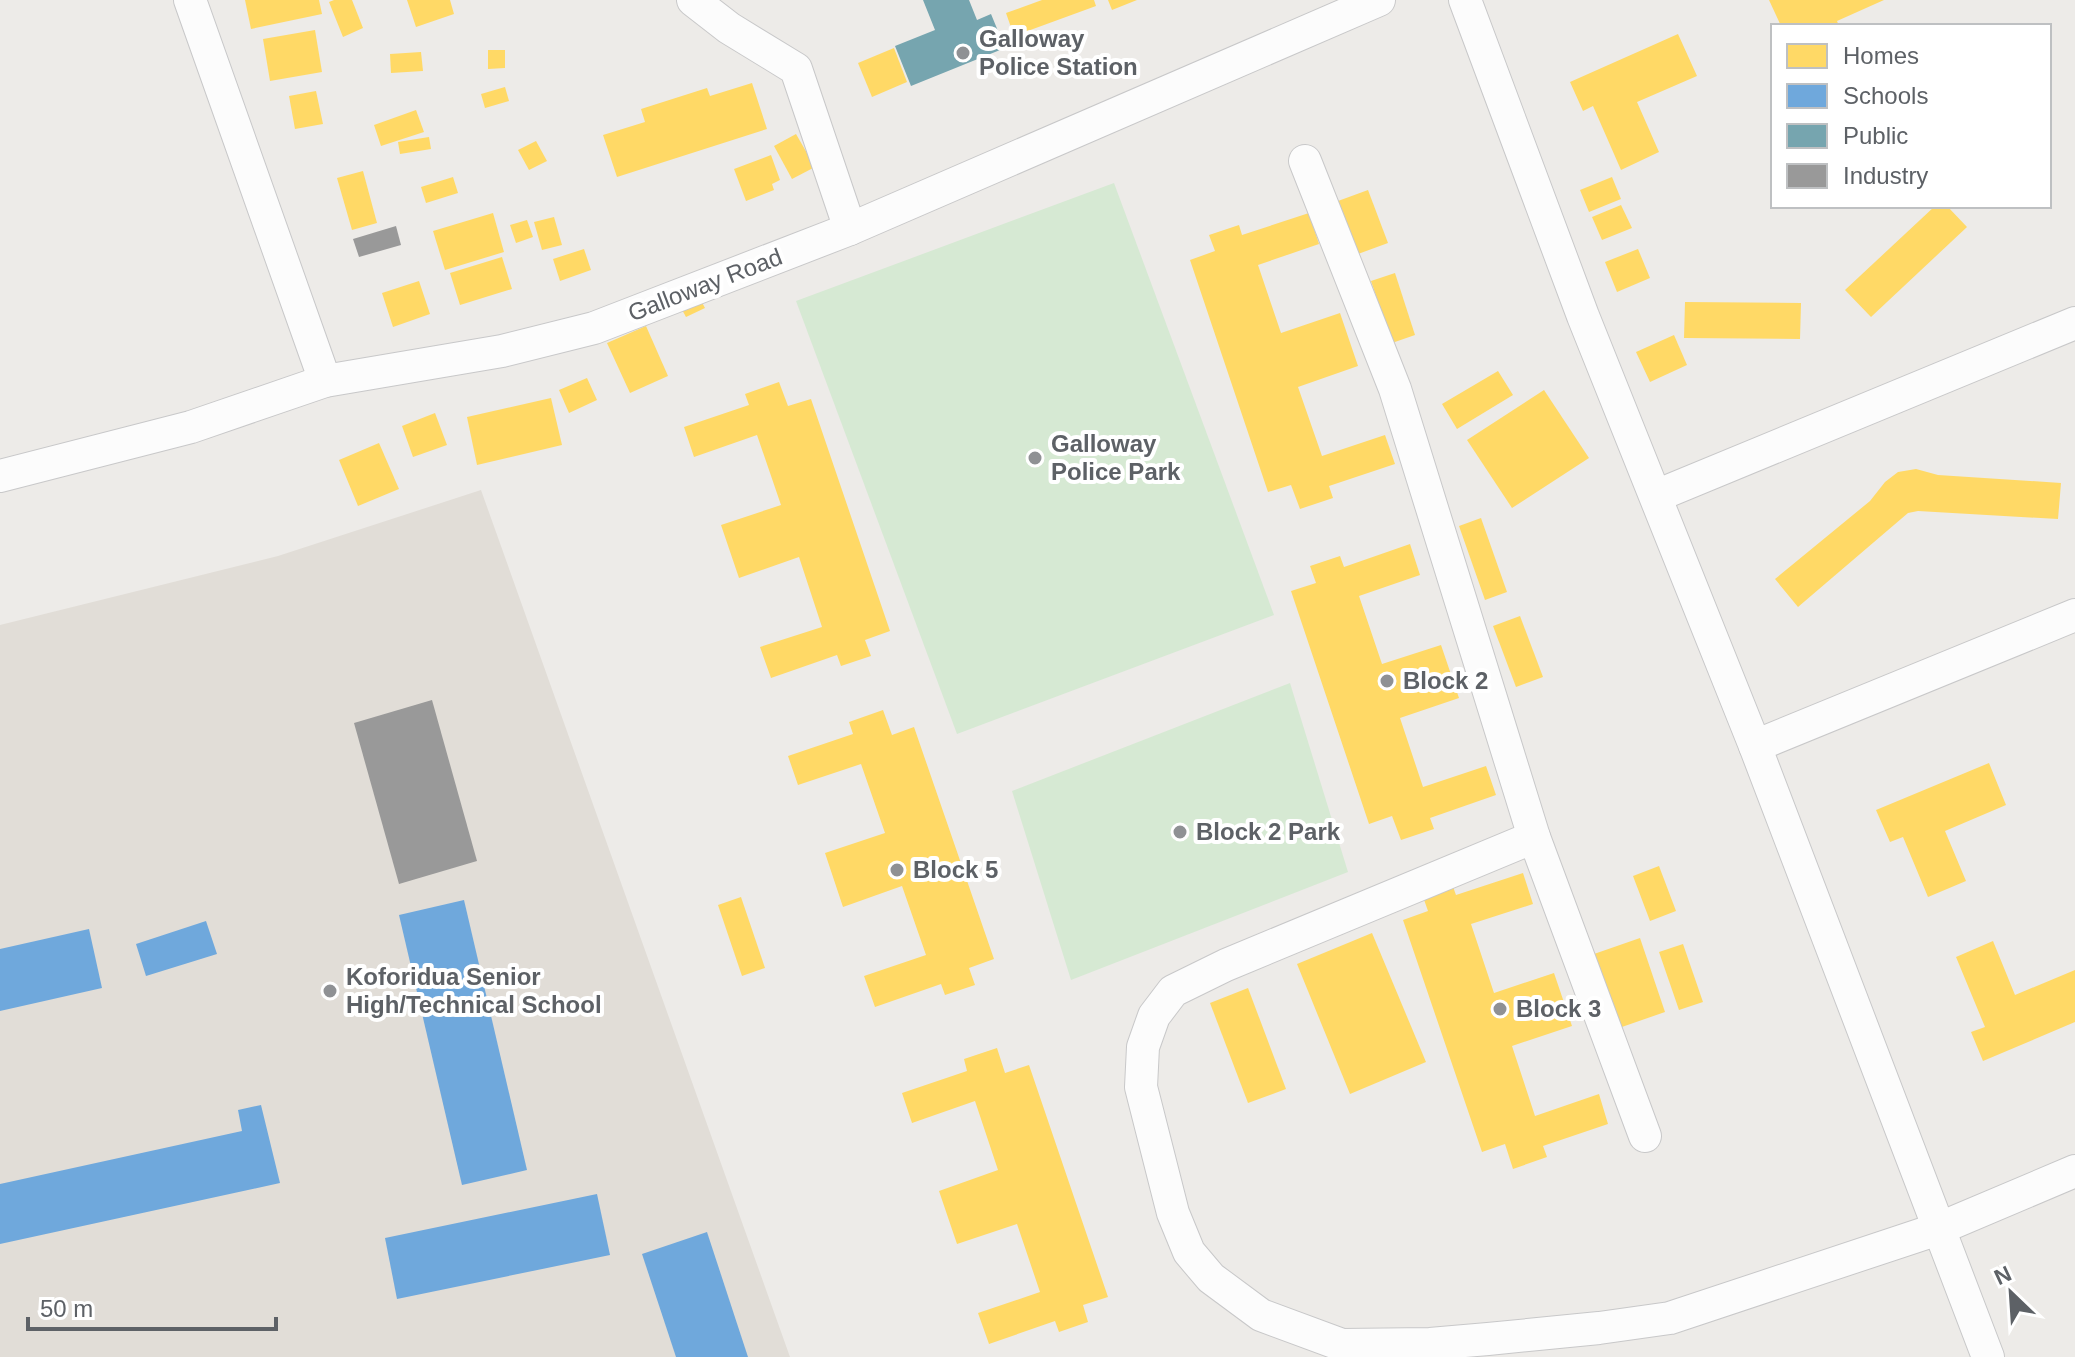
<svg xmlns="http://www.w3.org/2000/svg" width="2075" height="1357" viewBox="0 0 2075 1357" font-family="Helvetica,sans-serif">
<rect width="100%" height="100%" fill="#edebe8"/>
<path fill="#e1ddd7" d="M481 490 790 1357H0V625L278 556Z"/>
<g fill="#d6e9d3">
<path d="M1114 183 1274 615 957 734 796 301Z"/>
<path d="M1290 683 1348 872 1071 980 1012 791Z"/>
</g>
<g fill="#ffd966">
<path d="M245 0H319L322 14 251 29Z"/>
<path d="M334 0H352L363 28 343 37 329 2Z"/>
<path d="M407 0H450L454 14 416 27Z"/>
<path d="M1042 0H1094L1096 6 1014 36 1006 13Z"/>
<path d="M1108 0H1137L1112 10Z"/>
<path d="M1769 0H1884L1837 21 1839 26H1781Z"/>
<path d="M315 30 322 72 270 81 263 39Z"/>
<path d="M1678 34 1697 76 1637 102 1659 152 1621 170 1593 106 1583 111 1570 82Z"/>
<path d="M894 48 907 82 872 97 858 63Z"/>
<path d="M488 50H505V68L488 69Z"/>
<path d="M421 52 423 71 391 73 390 54Z"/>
<path d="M752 83 767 129 617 177 603 135 645 122 641 109 707 88 710 96Z"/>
<path d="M505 87 509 101 485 108 481 94Z"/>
<path d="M316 91 323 124 295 129 289 96Z"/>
<path d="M416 110 424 132 381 146 374 125Z"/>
<path d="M796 134 815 167 792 179 774 146Z"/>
<path d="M429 137 431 149 400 154 398 142Z"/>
<path d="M536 141 547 161 529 170 518 150Z"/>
<path d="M771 155 780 180 772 184 774 190 746 201 734 169Z"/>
<path d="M363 171 377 223 352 230 337 178Z"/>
<path d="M453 177 458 193 426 203 421 187Z"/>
<path d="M1612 177 1621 199 1589 212 1580 190Z"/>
<path d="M1368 190 1388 243 1358 254 1338 201Z"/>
<path d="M1621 205 1632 228 1602 240 1592 217Z"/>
<path d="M1935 206H1947L1967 227 1871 317 1845 290Z"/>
<path d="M493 213 504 252 445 270 433 231Z"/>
<path d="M1309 213 1319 244 1258 265 1281 333 1340 313 1358 366 1298 387 1322 456 1385 435 1395 464 1329 486 1333 498 1300 509 1291 485 1268 492 1190 260 1215 251 1209 235 1239 225 1242 235Z"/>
<path d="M554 217 562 245 542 250 534 222Z"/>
<path d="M527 220 533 237 516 243 510 225Z"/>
<path d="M584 249 591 270 560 281 553 259Z"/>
<path d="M1638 249 1650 278 1617 292 1605 262Z"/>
<path d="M502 257 512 289 460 305 450 273Z"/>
<path d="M1395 273 1415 335 1392 343 1371 281Z"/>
<path d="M419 281 430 314 393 327 382 293Z"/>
<path d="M699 297 705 308 686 317 680 306Z"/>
<path d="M1685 302 1801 303 1800 339 1684 338Z"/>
<path d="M646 326 668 376 630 393 607 343Z"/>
<path d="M1674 335 1687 365 1650 382 1636 352Z"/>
<path d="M1498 371 1513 395 1457 429 1442 404Z"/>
<path d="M587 378 597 400 569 413 559 390Z"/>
<path d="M779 382 788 406 811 399 890 631 865 640 871 656 841 666 837 655 771 678 760 647 822 627 799 557 739 578 721 525 781 505 757 435 694 457 684 427 749 405 745 394Z"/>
<path d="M1544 390 1589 458 1512 508 1467 440Z"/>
<path d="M551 398 562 445 477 465 467 417Z"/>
<path d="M435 413 447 445 413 457 402 426Z"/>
<path d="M379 443 399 489 358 506 339 460Z"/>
<path d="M1916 469 1938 475 2061 483 2058 519 1918 511 1908 513 1798 607 1775 579 1870 501 1885 482 1898 472Z"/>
<path d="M1481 518 1507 592 1485 600 1459 526Z"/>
<path d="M1410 544 1420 575 1359 596 1382 664 1441 645 1459 698 1400 718 1423 787 1486 766 1496 795 1430 818 1434 829 1401 840 1392 816 1369 824 1291 591 1316 583 1310 566 1340 556 1344 567Z"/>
<path d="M1520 616 1543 677 1516 687 1493 626Z"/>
<path d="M883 710 892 735 914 727 994 959 969 968 975 985 945 995 941 984 875 1007 864 976 926 955 902 886 843 907 825 853 885 833 861 764 798 785 788 756 853 734 849 722Z"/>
<path d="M1989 763 2006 805 1945 831 1966 881 1928 897 1903 837 1890 842 1876 810Z"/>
<path d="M1659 866 1676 911 1650 921 1633 876Z"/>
<path d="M1523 873 1533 904 1471 924 1494 993 1554 973 1572 1026 1512 1046 1535 1116 1599 1094 1608 1124 1543 1146 1547 1157 1513 1169 1505 1144 1482 1152 1403 920 1428 911 1422 894 1452 884 1456 895Z"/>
<path d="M741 897 765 968 742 976 718 905Z"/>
<path d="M1372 933 1426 1062 1350 1094 1297 964Z"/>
<path d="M1640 938 1665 1012 1619 1028 1594 954Z"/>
<path d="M1993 941 2015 995 2075 970V1022L1983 1061 1971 1032 1985 1027 1956 957Z"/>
<path d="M1683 944 1703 1002 1679 1010 1659 952Z"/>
<path d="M1248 988 1286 1089 1248 1103 1210 1003Z"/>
<path d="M997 1048 1005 1073 1029 1065 1108 1297 1083 1305 1088 1322 1059 1332 1055 1321 989 1344 978 1313 1040 1292 1017 1224 957 1244 939 1191 998 1170 975 1101 912 1123 902 1093 967 1071 964 1059Z"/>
</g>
<g fill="#6fa8dc">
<path d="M464 900 527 1170 462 1185 399 915Z"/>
<path d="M206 921 217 954 146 976 136 944Z"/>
<path d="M89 929 102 988 0 1011V949Z"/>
<path d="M261 1105 280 1183 0 1244V1184L242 1131 238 1110Z"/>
<path d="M597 1194 610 1255 397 1299 385 1238Z"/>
<path d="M707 1232 748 1357H676L642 1254Z"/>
</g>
<path fill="#76a5af" d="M923 0H969L977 20 991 14 1005 48 911 86 895 46 935 30Z"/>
<g fill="#999">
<path d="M396 226 401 245 359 257 353 239Z"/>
<path d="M432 700 477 861 399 884 354 723Z"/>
</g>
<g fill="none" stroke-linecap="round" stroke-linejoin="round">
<defs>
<g id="minor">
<path d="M190 0 325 381"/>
<path d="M693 0 729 28 796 69 850 229"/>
<path d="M1465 0 1583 316 1755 746 1988 1357"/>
<path d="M1305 161 1395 389 1534 837 1645 1136"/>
<path d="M0 476 191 427 325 381 502 351 594 328 850 229 1379 0"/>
<path d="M1656 496 2075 323"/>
<path d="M1755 746 2075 615"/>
<path d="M1534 837 1226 965 1173 991 1154 1016 1143 1047 1141 1087 1173 1213 1189 1252 1211 1278 1261 1315 1342 1345 1430 1344 1488 1339 1599 1328 1670 1318 1938 1229 2075 1171"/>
</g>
</defs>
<use href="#minor" stroke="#c8c8c9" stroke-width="34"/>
<use href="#minor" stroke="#fcfcfc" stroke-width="32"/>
</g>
<g fill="#8f9194" stroke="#fff" stroke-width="3">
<circle cx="963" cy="53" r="8"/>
<circle cx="1035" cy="458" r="8"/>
<circle cx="1387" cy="681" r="8"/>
<circle cx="1180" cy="832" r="8"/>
<circle cx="897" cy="870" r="8"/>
<circle cx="330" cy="991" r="8"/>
<circle cx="1500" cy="1009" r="8"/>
</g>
<g text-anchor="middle" stroke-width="8" stroke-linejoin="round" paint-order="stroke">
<g font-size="24" font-weight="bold" fill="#5d6166" stroke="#fff" text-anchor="start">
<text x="979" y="47">Galloway<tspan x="979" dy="28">Police Station</tspan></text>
<text x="1051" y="452">Galloway<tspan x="1051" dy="28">Police Park</tspan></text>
<text x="1403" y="689">Block 2</text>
<text x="1196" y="840">Block 2 Park</text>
<text x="913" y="878">Block 5</text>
<text x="346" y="985">Koforidua Senior<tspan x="346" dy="28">High/Technical School</tspan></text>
<text x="1516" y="1017">Block 3</text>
</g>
<g font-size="24" fill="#5d6166" stroke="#fff">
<text transform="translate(705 285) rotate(-21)" y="8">Galloway Road</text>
</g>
</g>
<rect x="1771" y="24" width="280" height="184" fill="#ffffff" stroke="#bec0c2" stroke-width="2"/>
<rect x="1787" y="44" width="40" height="24" fill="#ffd966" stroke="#bec0c2" stroke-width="2"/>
<text x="1843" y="64" font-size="24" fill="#5d6166">Homes</text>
<rect x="1787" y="84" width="40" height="24" fill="#6fa8dc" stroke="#bec0c2" stroke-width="2"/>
<text x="1843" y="104" font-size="24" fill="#5d6166">Schools</text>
<rect x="1787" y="124" width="40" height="24" fill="#76a5af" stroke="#bec0c2" stroke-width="2"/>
<text x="1843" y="144" font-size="24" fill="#5d6166">Public</text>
<rect x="1787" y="164" width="40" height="24" fill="#999999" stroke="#bec0c2" stroke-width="2"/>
<text x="1843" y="184" font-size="24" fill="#5d6166">Industry</text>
<g transform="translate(2011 1293) rotate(335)" stroke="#ffffff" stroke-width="6" paint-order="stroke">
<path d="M0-6L14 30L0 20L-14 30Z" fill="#5d6166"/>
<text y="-12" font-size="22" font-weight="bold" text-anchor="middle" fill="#5d6166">N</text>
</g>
<path d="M28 1317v12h248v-12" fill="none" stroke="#5d6166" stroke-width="4"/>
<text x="40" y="1317" font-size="24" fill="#5d6166" stroke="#ffffff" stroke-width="6" paint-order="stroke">50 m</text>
</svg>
